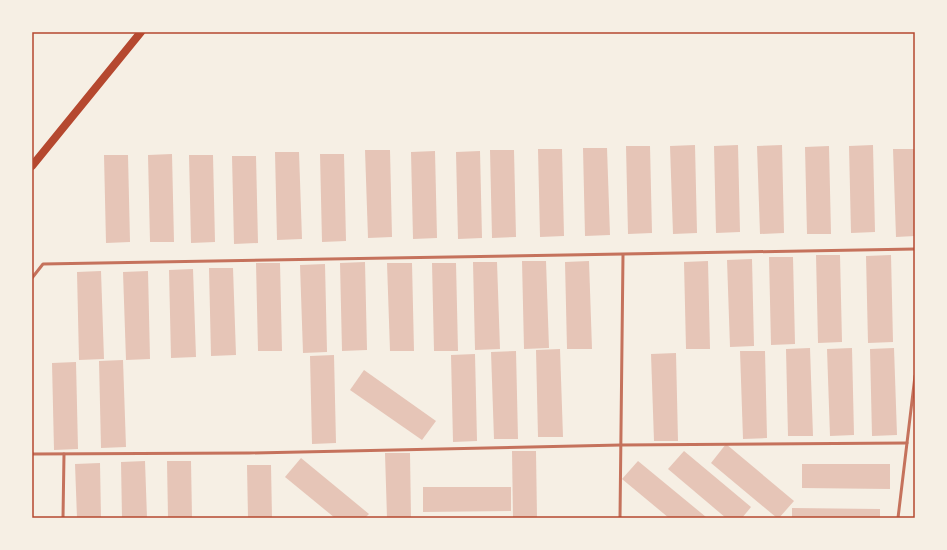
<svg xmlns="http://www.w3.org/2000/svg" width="947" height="550" viewBox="0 0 947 550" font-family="'Sofia Sans Condensed',sans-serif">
<rect width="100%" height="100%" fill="#f6efe4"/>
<g fill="#e6c5b7">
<path d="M695 145 697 233 673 234 670 146Z"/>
<path d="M738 145 740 232 716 233 714 146Z"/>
<path d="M782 145 784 233 760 234 757 146Z"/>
<path d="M873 145 875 232 851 233 849 146Z"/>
<path d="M626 146H650L652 233 628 234Z"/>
<path d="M829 146 831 234H807L805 147Z"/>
<path d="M583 148H607L610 235 585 236Z"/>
<path d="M538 149H562L564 236 540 237Z"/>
<path d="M893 149H915V236L896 237Z"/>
<path d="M365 150H390L392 237 368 238Z"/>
<path d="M490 150H514L516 237 492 238Z"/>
<path d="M435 151 437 238 413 239 411 152Z"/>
<path d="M480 151 482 238 458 239 456 152Z"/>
<path d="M275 152H299L302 239 277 240Z"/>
<path d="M172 154 174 242H150L148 155Z"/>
<path d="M320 154H344L346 241 322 242Z"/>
<path d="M104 155H128L130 242 106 243Z"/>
<path d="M189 155H213L215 242 191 243Z"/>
<path d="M232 156H256L258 243 234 244Z"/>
<path d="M816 255H840L842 342 818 343Z"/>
<path d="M891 255 893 342 868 343 866 256Z"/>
<path d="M769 257H793L795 344 771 345Z"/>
<path d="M752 259 754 346 730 347 727 260Z"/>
<path d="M522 261H546L549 348 524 349Z"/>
<path d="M589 261 592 349H567L565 262Z"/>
<path d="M708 261 710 349H686L684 262Z"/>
<path d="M365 262 367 350 342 351 340 263Z"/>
<path d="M473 262H497L500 349 475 350Z"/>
<path d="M256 263H280L282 351H258Z"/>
<path d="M387 263H412L414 351H390Z"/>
<path d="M432 263H456L458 351H434Z"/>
<path d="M325 264 327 352 303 353 300 265Z"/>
<path d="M209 268H233L236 355 211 356Z"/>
<path d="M193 269 196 357 171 358 169 270Z"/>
<path d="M101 271 104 359 79 360 77 272Z"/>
<path d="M148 271 150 359 126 360 123 272Z"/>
<path d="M810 348 813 436H788L786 349Z"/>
<path d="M852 348 854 435 830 436 827 349Z"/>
<path d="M894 348 897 435 872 436 870 349Z"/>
<path d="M560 349 563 437H538L536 350Z"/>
<path d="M516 351 518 439H494L491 352Z"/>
<path d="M740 351H765L767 438 743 439Z"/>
<path d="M676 353 678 441H654L651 354Z"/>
<path d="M475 354 477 441 453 442 451 355Z"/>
<path d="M334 355 336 443 312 444 310 356Z"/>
<path d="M123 360 126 447 101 448 99 361Z"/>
<path d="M76 362 78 449 54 450 52 363Z"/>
<path d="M364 370 436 421 422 440 350 390Z"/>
<path d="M726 444 794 501 779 518H777L711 463Z"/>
<path d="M512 451H536L537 518H513Z"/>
<path d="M684 451 751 507 742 518H726L668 469Z"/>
<path d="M385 453H410L411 518H387Z"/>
<path d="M301 458 369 514 365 518H335L285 477Z"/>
<path d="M145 461 147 518H122L121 462Z"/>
<path d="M167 461H191L192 518H168Z"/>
<path d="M638 461 706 517 705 518H669L622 479Z"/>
<path d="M100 463 101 518H77L75 464Z"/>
<path d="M802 464H890V489L802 488Z"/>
<path d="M247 465H271L272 518H248Z"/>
<path d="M423 487H511V511L423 512Z"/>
<path d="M792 508 880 509V518H792Z"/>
</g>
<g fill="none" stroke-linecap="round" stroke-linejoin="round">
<g stroke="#c5725c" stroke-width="3">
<path d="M32 278 43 264 915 249"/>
<path d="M32 454 249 453 621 445 907 443"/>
<path d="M63 518 64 454"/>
<path d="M620 518 623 255"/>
<path d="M898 518 915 376"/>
</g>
<path stroke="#b5482f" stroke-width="8" d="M32 166 141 32"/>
</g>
<rect width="947" height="550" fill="none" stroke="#f6efe4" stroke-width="66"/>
<rect x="33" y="33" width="881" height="484" fill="none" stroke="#b5482f" stroke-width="1.5"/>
</svg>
